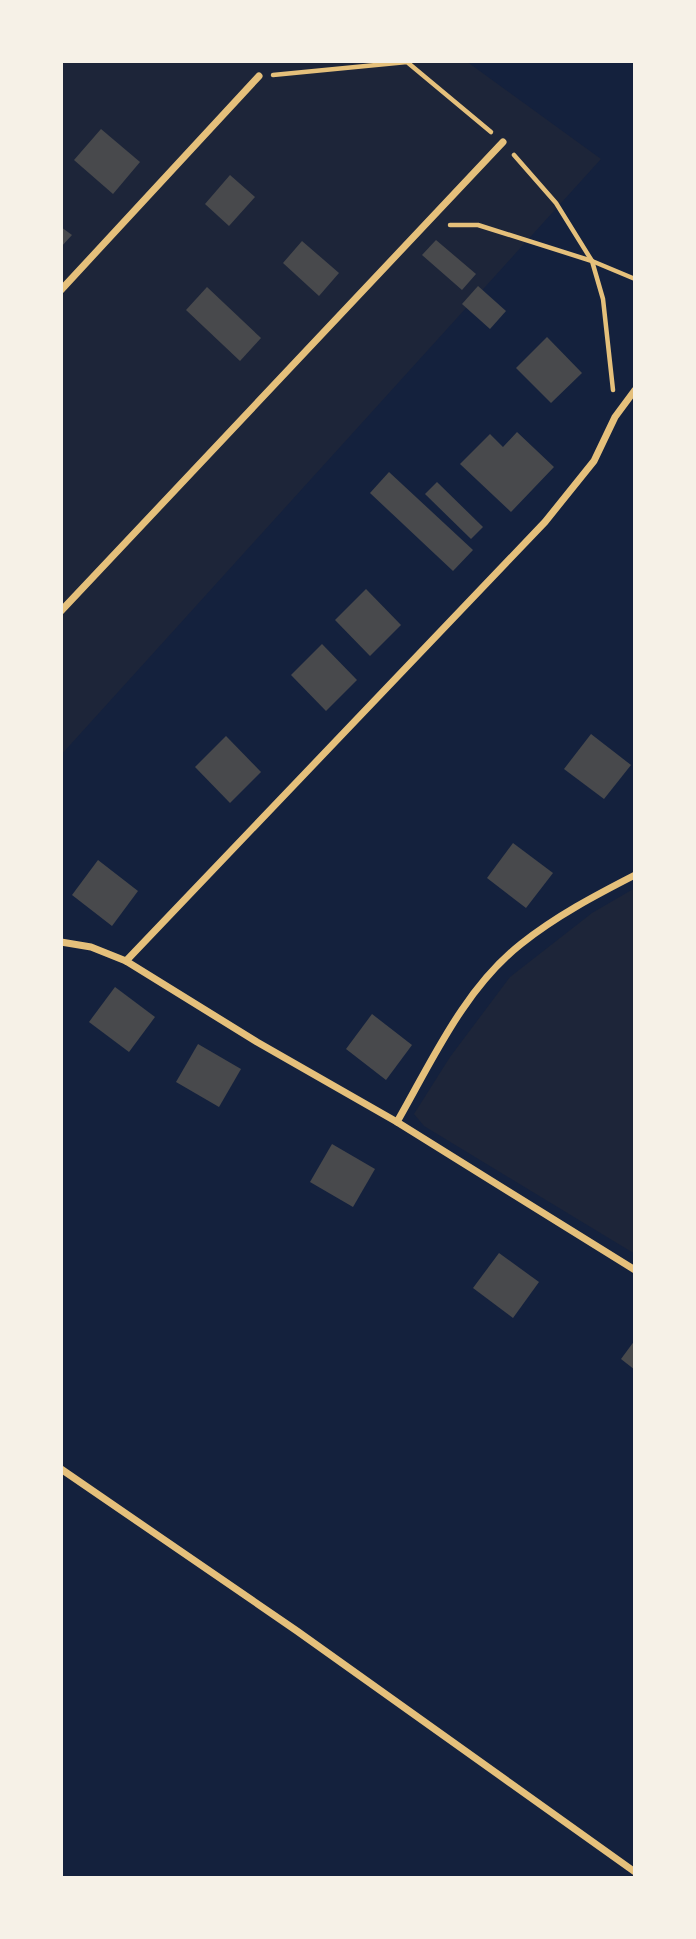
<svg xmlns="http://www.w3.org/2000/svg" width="696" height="1939" viewBox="0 0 696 1939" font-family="'Nunito Sans',sans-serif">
<rect width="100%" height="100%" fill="#14213d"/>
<g fill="#1d2539">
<path d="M61 61H466L601 159 61 755Z"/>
<path d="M635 888V1254L424 1126 414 1114 450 1057 510 977 592 913Z"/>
</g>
<g fill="#48494c">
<path d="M101 129 140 162 113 194 74 160Z"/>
<path d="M230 175 255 197 229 226 205 204Z"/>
<path d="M61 227 72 235 61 247Z"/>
<path d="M436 240 476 274 462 290 422 255Z"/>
<path d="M302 241 339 273 319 296 283 263Z"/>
<path d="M478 286 506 311 490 329 462 304Z"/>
<path d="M207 287 261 338 240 361 186 310Z"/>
<path d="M547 337 582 373 551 403 516 368Z"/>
<path d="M517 432 554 467 511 512 460 464 490 434 503 447Z"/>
<path d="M389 472 473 550 453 571 370 493Z"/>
<path d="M437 482 483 527 471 539 425 494Z"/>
<path d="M366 589 401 625 370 656 335 620Z"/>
<path d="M322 644 357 680 326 711 291 675Z"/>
<path d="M591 734 631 765 604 799 564 769Z"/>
<path d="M226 736 261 772 230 803 195 767Z"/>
<path d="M513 843 553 873 526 908 487 878Z"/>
<path d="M98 860 138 891 112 926 72 895Z"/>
<path d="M115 987 155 1017 129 1052 89 1022Z"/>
<path d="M372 1014 412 1045 386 1080 346 1049Z"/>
<path d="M198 1044 241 1069 219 1107 176 1082Z"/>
<path d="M332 1144 375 1169 353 1207 310 1182Z"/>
<path d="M499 1253 539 1282 513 1318 473 1288Z"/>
<path d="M635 1340V1370L621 1359Z"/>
</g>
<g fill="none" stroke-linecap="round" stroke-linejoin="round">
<g stroke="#e5c07b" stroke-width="4.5">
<path d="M273 75 407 62 491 132"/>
<path d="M514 155 556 203 592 261 635 279"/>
<path d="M450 225H478L592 261 603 299 613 390"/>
</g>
<g stroke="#e5c07b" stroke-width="7">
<path d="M61 290 259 76"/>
<path d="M61 611 503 142"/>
<path d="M61 942 91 947 126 961 257 1042 397 1122 635 1270"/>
<path d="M126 961 545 522 594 461 615 417 635 390"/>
<path d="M397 1122C432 1061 464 989 521 944 556 916 596 895 635 875"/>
<path d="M61 1469 297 1631 635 1872"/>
</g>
</g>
<rect width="696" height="1939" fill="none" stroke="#f6f1e7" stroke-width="126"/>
</svg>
